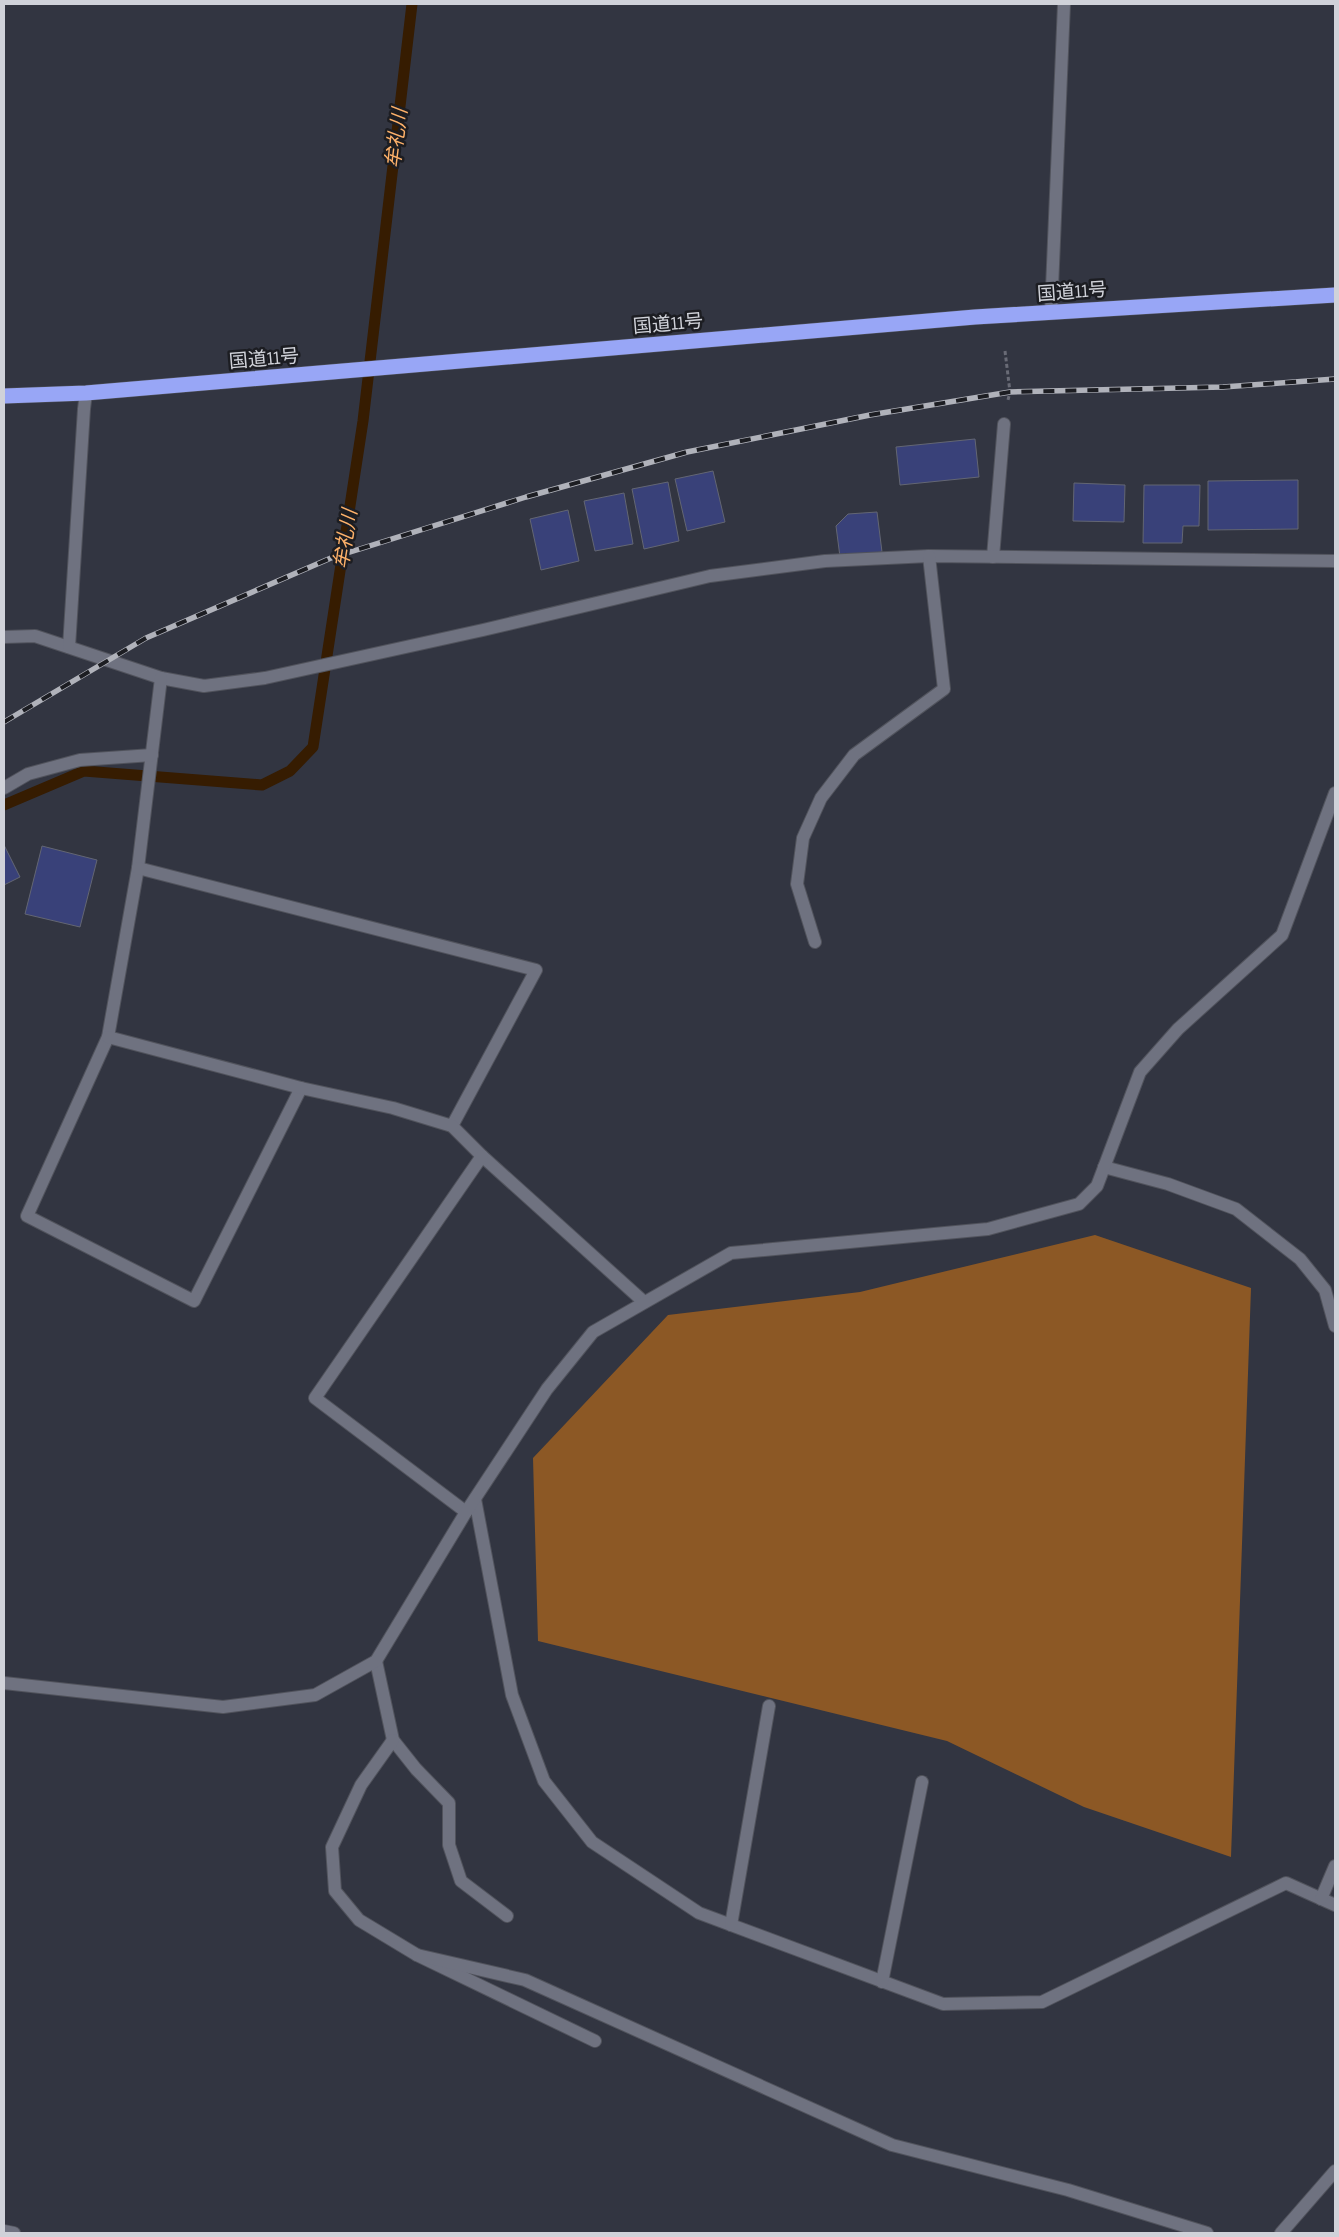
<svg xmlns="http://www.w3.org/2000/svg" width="1339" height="2237" viewBox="0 0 1339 2237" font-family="'Sofia Sans Condensed','Noto Sans JP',sans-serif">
<rect width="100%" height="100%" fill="#323541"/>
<path fill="#8c5825" d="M1095 1235 1251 1288 1231 1857 1084 1807 947 1741 538 1641 533 1458 668 1315 860 1292Z"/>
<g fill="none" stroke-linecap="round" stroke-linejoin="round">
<path stroke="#361c01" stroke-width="11" d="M4 805 84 771 262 785 290 771 313 747 363 421 412 4"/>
</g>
<g fill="#394179" stroke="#636673">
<path d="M975 439 979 477 900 485 896 447Z"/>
<path d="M713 471 725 522 687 531 675 479Z"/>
<path d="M1298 480V529L1208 530V481Z"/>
<path d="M668 482 679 541 644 549 632 489Z"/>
<path d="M1074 483 1125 485 1124 522 1073 521Z"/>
<path d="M1144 485H1200L1199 526H1183L1182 543H1143Z"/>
<path d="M624 493 633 544 595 551 584 501Z"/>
<path d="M568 510 579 561 541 570 530 519Z"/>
<path d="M877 512 882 552 840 557 836 526 848 514Z"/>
<path d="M4 845 20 877 4 885Z"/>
<path d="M42 846 97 860 80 927 25 914Z"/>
</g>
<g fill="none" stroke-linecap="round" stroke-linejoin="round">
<defs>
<g id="street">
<path d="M993 557 1004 424"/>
<path d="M4 637 35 636 161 678 204 686 265 678 483 630 710 576 825 561 929 556 1335 561"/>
<path d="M69 647 84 409 86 393"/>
<path d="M161 678 138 868 108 1037 27 1216 194 1301 301 1088"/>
<path d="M4 788 28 774 80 760 152 755"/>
<path d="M138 868 536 970 452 1126"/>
<path d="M815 942 797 884 803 838 821 798 854 755 944 689 929 556"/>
<path d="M108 1037 301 1088 393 1108 452 1126 482 1156 644 1302"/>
<path d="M1104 1167 1168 1184 1236 1209 1300 1259 1325 1290 1335 1326"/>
<path d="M475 1499 512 1695 544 1781 592 1842 699 1913 943 2004 1042 2002 1286 1883 1335 1905"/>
<path d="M466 1512 315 1398 482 1156"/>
<path d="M376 1661 393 1740 416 1769 449 1803V1845L461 1881 507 1916"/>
<path d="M4 1683 223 1707 315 1695 376 1661 466 1512 547 1389 593 1332 731 1253 988 1229 1079 1204 1097 1186 1140 1072 1178 1029 1282 935 1335 793"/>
<path d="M393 1740 361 1785 332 1847 335 1891 359 1920 417 1955 595 2041"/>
<path d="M1321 1899 1335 1866"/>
<path d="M731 1925 769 1706"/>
<path d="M417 1955 525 1980 892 2145 1068 2190 1207 2233"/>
<path d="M882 1982 922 1782"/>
<path d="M4 2231 14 2233"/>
<path d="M1281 2233 1335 2171"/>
</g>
<path id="secondary" d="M1051 312 1064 4"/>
<path id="highway" d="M4 396 86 393 975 317 1335 295"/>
</defs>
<use href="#street" stroke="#51535c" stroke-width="14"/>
<use href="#secondary" stroke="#51535c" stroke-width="14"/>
<use href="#highway" stroke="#51535c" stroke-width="16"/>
<path stroke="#696b76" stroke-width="3" stroke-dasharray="4 2.5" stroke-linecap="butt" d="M1005 351 1010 392 1008 400"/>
<use href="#street" stroke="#6f7280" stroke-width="12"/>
<use href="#secondary" stroke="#6f7280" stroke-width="12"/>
<use href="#highway" stroke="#98a6f6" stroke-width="15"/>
<defs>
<path id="rail" d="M4 722 146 638 331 558 526 497 687 452 870 415 1010 392 1223 387 1335 379"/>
</defs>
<use href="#rail" stroke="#b0b2ba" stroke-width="5.5"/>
<use href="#rail" stroke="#1c1d22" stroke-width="4" stroke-dasharray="11" stroke-linecap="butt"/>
</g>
<g text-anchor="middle" stroke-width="5" stroke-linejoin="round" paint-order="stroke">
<g font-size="19" fill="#d0d2d9" stroke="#1c1d22">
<text transform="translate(1072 291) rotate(-4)" y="7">国道11号</text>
<text transform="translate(668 323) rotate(-5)" y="7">国道11号</text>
<text transform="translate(264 358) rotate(-5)" y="7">国道11号</text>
</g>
<g font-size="20" font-style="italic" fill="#fdb16a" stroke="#1c1d22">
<text transform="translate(396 138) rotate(-83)" y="7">牟礼川</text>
<text transform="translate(345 539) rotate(-81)" y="7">牟礼川</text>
</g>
</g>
<rect width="1339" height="2237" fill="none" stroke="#d0d2d9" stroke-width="10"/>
</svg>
